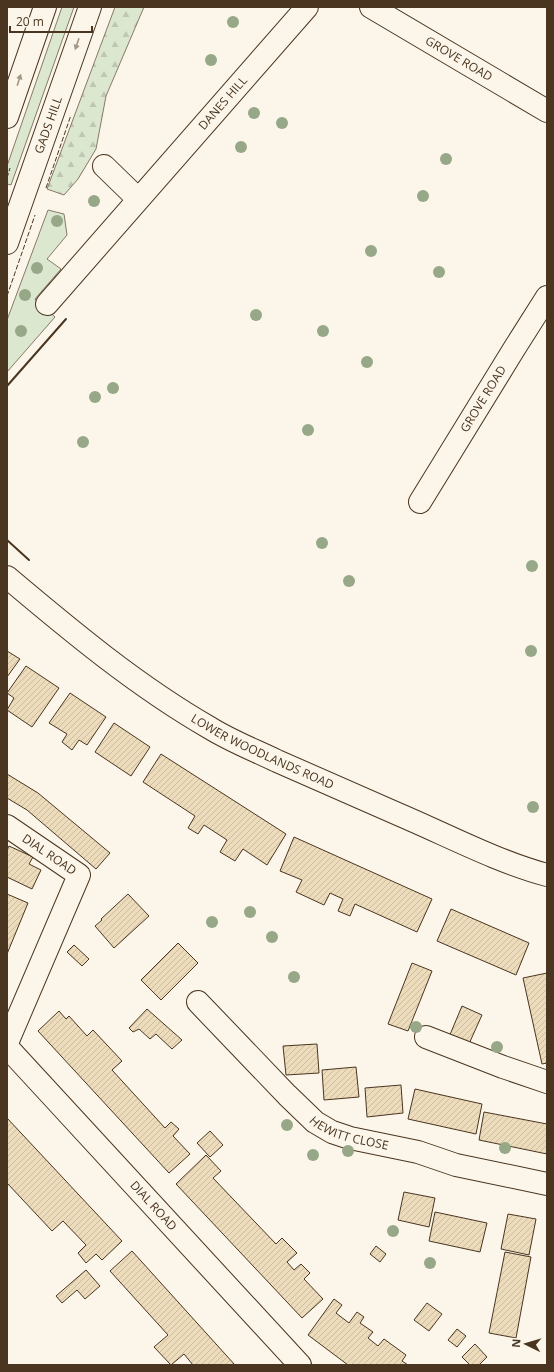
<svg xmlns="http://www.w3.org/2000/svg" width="554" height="1372" viewBox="0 0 554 1372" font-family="'Open Sans',sans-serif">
<defs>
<pattern id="forest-firs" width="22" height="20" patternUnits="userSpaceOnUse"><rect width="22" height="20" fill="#dce7d0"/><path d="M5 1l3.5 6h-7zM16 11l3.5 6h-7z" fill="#bec7b2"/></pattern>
<pattern id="building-hatch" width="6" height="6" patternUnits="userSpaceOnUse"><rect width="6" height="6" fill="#ecdcbc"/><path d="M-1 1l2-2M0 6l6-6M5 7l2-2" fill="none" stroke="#ccbda1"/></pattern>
</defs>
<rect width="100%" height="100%" fill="#fbf6e9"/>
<g fill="#dce7d0" stroke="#887966">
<path d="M62 7H74L11 185 7 184V166Z"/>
<path d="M48 210 64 214 67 235 47 259 61 269 35 299 55 317 7 372V320Z"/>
</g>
<path fill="url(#forest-firs)" stroke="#887966" d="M115 7H144L106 96 96 149 78 179 64 195 47 189Z"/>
<g fill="url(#building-hatch)" stroke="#4a3520">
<path d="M7 651 20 659 7 677Z"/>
<path d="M26 666 59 688 32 727 7 710 14 698 7 693Z"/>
<path d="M70 693 106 717 87 745 79 740 72 750 62 742 67 734 49 723Z"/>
<path d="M114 723 150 747 131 776 95 752Z"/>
<path d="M161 754 286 834 267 865 243 849 235 861 220 852 227 840 204 825 198 834 188 828 195 816 143 782Z"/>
<path d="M7 774 38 793 110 853 96 869 27 810 7 798Z"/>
<path d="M294 837 432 899 417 932 355 904 350 916 338 911 343 899 330 893 324 905 296 892 302 880 280 871Z"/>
<path d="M9 846 33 857 29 864 41 870 32 889 7 877V850Z"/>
<path d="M7 894 28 903 7 954Z"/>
<path d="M128 894 149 916 114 948 95 926 102 920 101 919Z"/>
<path d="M451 909 529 943 516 975 437 941Z"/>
<path d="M178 943 198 963 161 1000 141 980Z"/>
<path d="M74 945 89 959 82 966 67 952Z"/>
<path d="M412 963 432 971 408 1031 388 1024Z"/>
<path d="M547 973V1063L542 1064 523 978Z"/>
<path d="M462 1006 482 1015 468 1046 449 1037Z"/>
<path d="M147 1009 182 1040 172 1049 156 1034 150 1039 139 1029 133 1032 129 1028Z"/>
<path d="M59 1011 66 1019 69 1016 87 1036 93 1030 122 1061 112 1070 165 1128 171 1122 179 1129 173 1136 190 1154 169 1173 38 1031Z"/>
<path d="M317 1044 319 1073 286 1075 283 1046Z"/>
<path d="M356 1067 359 1097 324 1100 322 1070Z"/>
<path d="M401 1085 403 1113 367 1117 365 1088Z"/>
<path d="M415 1089 482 1104 476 1134 408 1119Z"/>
<path d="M484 1112 547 1124V1154L479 1140Z"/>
<path d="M7 1118 122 1241 102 1260 96 1254 86 1263 78 1253 86 1245 63 1221 52 1231 7 1183Z"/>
<path d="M210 1131 223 1145 210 1157 197 1143Z"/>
<path d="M206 1155 221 1171 213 1178 276 1244 282 1238 297 1253 287 1262 294 1270 301 1264 310 1273 304 1279 323 1299 302 1318 176 1184Z"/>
<path d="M404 1192 435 1198 429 1227 398 1220Z"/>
<path d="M435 1212 487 1223 480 1252 429 1241Z"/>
<path d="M508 1214 536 1219 529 1255 501 1249Z"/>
<path d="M376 1246 386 1254 380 1262 370 1254Z"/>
<path d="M132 1251 235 1365H193L184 1354 171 1365 154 1347 168 1335 110 1271Z"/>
<path d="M505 1252 531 1257 516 1338 489 1333Z"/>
<path d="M86 1270 100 1286 85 1299 77 1290 62 1303 56 1296Z"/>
<path d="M334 1299 342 1305 336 1313 349 1323 357 1312 364 1317 360 1323 373 1332 368 1338 378 1346 384 1339 406 1355 402 1361 408 1365H348L308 1335Z"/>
<path d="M427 1303 442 1314 429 1331 414 1320Z"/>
<path d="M457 1329 466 1336 457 1347 448 1340Z"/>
<path d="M475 1344 487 1357 479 1365H470L462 1357Z"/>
</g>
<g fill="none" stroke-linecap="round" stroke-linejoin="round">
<defs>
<g id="minor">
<path id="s1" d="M371 7 547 111"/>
<path d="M104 166 138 199"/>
<path id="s2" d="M47 304 307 7"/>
<path id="s3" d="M420 502 514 349 547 297"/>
<path id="s4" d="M7 577C71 631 137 686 210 728 231 741 254 750 277 761 318 779 359 797 400 815 447 835 498 862 547 875"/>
<path id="s5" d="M7 826 79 875 7 1043"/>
<path id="s6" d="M198 1002 287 1095 315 1122 332 1132 350 1138 418 1152 456 1165 547 1184"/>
<path d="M426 1037 503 1067 547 1082"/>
<path id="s7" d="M7 1047 300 1365"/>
</g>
<g id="major">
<path d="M7 117 45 7"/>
<path id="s8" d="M7 243 90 7"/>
</g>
</defs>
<use href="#minor" stroke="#4a3520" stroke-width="24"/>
<use href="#major" stroke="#4a3520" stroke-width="24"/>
<use href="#minor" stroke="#fbf6e9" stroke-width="22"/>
<use href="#major" stroke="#fbf6e9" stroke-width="22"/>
<g stroke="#4a3520" stroke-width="1" stroke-dasharray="5 2" stroke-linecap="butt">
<path d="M7 178 10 168"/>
<path d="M46 188 71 115"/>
<path d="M7 296 35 215"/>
</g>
<g stroke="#4a3520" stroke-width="2">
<path d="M7 386 66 319"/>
<path d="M7 540 29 560"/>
</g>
</g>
<g fill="#96a887">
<circle cx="233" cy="22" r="6"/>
<circle cx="211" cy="60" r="6"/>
<circle cx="254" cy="113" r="6"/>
<circle cx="282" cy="123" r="6"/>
<circle cx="241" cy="147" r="6"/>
<circle cx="446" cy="159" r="6"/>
<circle cx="423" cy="196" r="6"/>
<circle cx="94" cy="201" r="6"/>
<circle cx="57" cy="221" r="6"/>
<circle cx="371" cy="251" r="6"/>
<circle cx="37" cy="268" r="6"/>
<circle cx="439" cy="272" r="6"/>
<circle cx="25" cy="295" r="6"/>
<circle cx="256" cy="315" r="6"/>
<circle cx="21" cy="331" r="6"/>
<circle cx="323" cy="331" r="6"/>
<circle cx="367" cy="362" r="6"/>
<circle cx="113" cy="388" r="6"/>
<circle cx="95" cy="397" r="6"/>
<circle cx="308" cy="430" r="6"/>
<circle cx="83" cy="442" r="6"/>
<circle cx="322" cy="543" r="6"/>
<circle cx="532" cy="566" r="6"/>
<circle cx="349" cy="581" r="6"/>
<circle cx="531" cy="651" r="6"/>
<circle cx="533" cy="807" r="6"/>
<circle cx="250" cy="912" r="6"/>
<circle cx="212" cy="922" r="6"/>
<circle cx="272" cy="937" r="6"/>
<circle cx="294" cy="977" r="6"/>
<circle cx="416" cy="1027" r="6"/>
<circle cx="497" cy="1047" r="6"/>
<circle cx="287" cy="1125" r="6"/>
<circle cx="505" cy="1148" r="6"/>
<circle cx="348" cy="1151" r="6"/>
<circle cx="313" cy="1155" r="6"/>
<circle cx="393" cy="1231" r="6"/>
<circle cx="430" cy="1263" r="6"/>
</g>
<defs><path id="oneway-solid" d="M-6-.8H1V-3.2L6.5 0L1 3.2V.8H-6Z"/></defs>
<g fill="#a29684">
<use href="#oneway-solid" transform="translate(77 44) rotate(109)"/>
<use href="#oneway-solid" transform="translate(19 80) rotate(-72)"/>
</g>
<g text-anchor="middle" stroke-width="3" stroke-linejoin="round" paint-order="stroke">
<g font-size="12" fill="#4a3520" stroke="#fbf6e9">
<text dy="4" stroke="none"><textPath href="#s1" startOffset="102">GROVE ROAD</textPath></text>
<text dy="4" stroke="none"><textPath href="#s2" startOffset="267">DANES HILL</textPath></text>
<text dy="4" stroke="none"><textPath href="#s8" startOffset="125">GADS HILL</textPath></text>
<text dy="4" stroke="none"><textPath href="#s3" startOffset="121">GROVE ROAD</textPath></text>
<text dy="4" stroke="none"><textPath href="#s4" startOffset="311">LOWER WOODLANDS ROAD</textPath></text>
<text dy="4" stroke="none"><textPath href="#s5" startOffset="51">DIAL ROAD</textPath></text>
<text dy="4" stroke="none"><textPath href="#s6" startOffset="204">HEWITT CLOSE</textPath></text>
<text dy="4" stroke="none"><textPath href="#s7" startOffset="216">DIAL ROAD</textPath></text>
</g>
</g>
<rect width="554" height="1372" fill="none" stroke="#4a3520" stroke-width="16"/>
<g transform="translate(526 1344) rotate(275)" stroke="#fbf6e9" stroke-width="3" paint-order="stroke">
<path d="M0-3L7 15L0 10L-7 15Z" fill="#4a3520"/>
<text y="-6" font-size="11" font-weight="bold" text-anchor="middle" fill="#4a3520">N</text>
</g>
<path d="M10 26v6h82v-6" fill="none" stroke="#4a3520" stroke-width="2"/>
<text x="16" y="26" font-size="12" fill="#4a3520" stroke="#fbf6e9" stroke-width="3" paint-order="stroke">20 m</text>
</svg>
